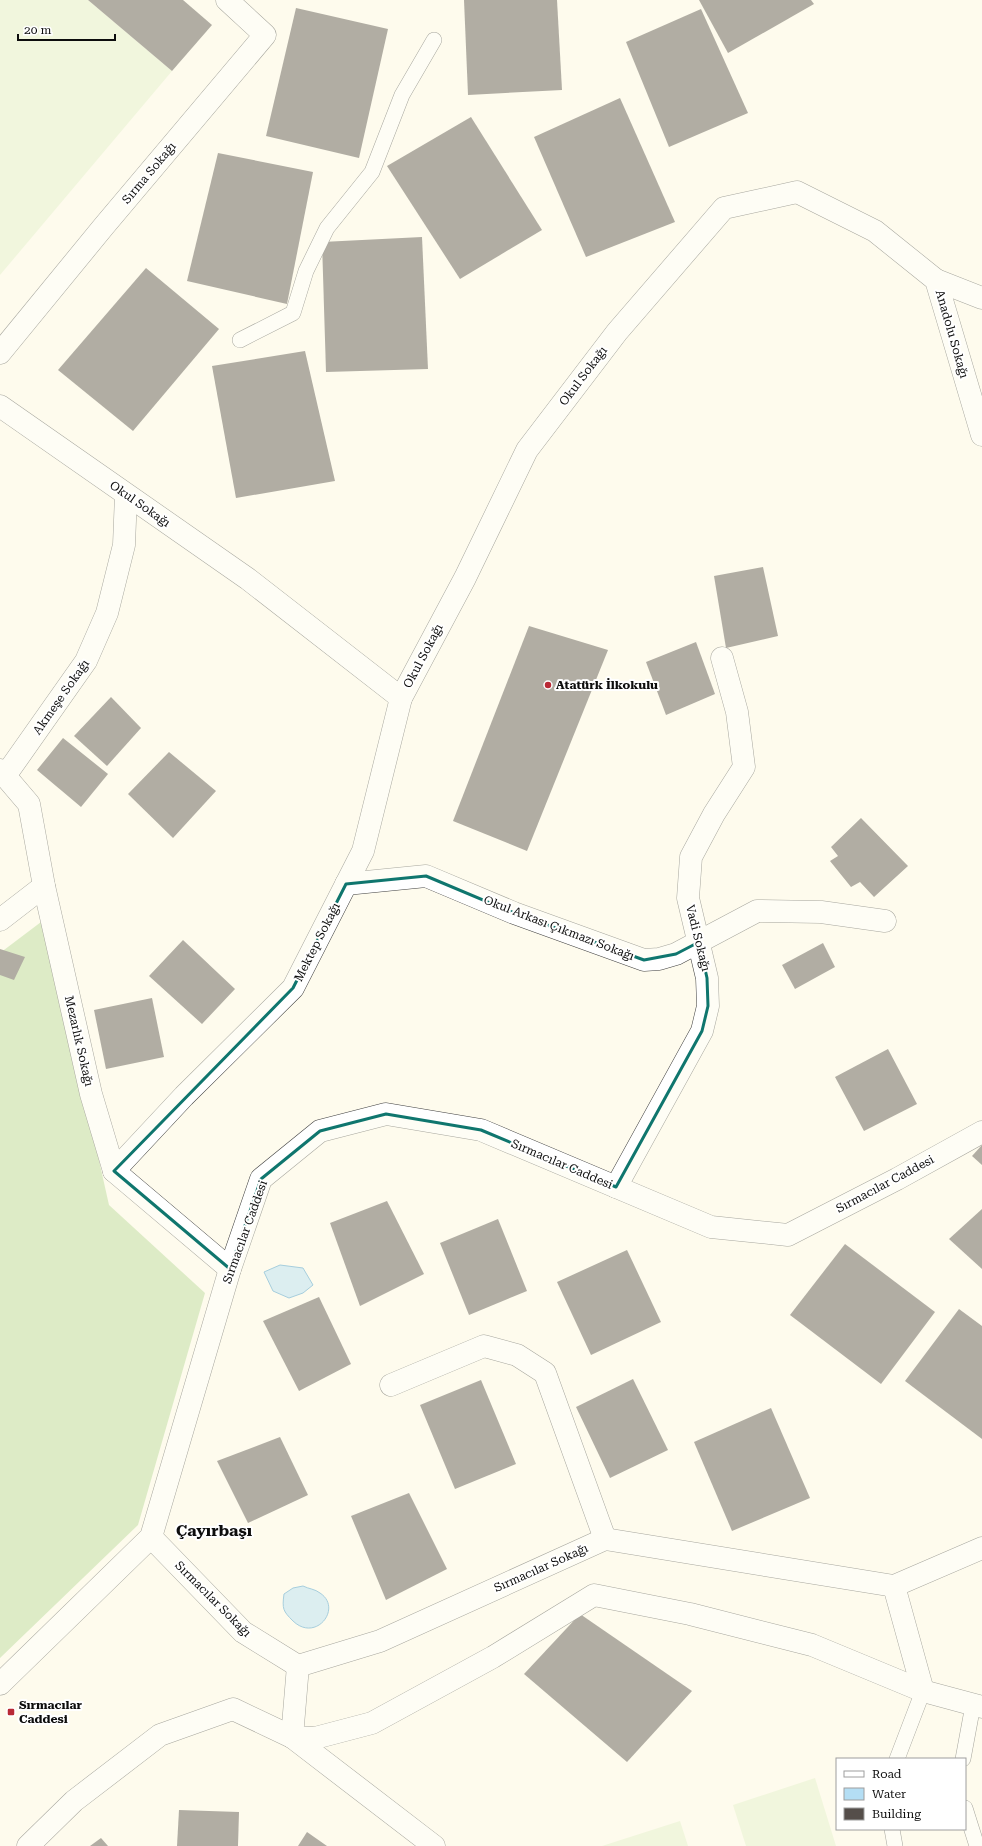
<svg xmlns="http://www.w3.org/2000/svg" width="982" height="1846" viewBox="0 0 982 1846" font-family="'Roboto Serif',serif">
<rect width="100%" height="100%" fill="#fefbed"/>
<path fill="#b7d898" d="M45 919 109 1205 205 1293 138 1525 0 1658V953Z"/>
<g fill="#e3efca">
<path d="M0 0H88L172 71 0 275Z"/>
<path d="M815 1778 836 1846H746L733 1805Z"/>
<path d="M680 1821 688 1846H602Z"/>
</g>
<g fill="#b4def4" stroke="#3d96c9">
<path d="M280 1265 303 1268 313 1285 303 1293 289 1298 273 1291 264 1272Z"/>
<path d="M303 1586C309 1589 315 1589 320 1593 343 1608 316 1643 293 1621 283 1611 282 1609 284 1594L293 1588Z"/>
</g>
<g fill="#554e4a">
<path d="M88 0H183L212 25 172 71Z"/>
<path d="M464 0H557L562 90 468 95Z"/>
<path d="M699 0H811L814 4 728 53Z"/>
<path d="M296 8 388 29 359 158 266 136Z"/>
<path d="M701 9 748 113 669 147 626 42Z"/>
<path d="M620 98 675 222 586 257 534 137Z"/>
<path d="M471 117 542 230 460 279 387 166Z"/>
<path d="M218 153 313 172 287 304 187 281Z"/>
<path d="M422 237 428 369 326 372 322 242Z"/>
<path d="M146 268 219 329 133 431 58 370Z"/>
<path d="M305 351 335 481 236 498 212 366Z"/>
<path d="M763 567 778 636 726 648 714 576Z"/>
<path d="M529 626 608 650 527 851 453 821Z"/>
<path d="M696 642 715 694 666 715 646 662Z"/>
<path d="M111 697 141 728 107 766 74 736Z"/>
<path d="M63 738 108 774 81 807 37 770Z"/>
<path d="M169 752 216 791 173 838 128 794Z"/>
<path d="M861 818 908 866 874 897 860 882 851 887 830 861 838 856 831 847Z"/>
<path d="M183 940 235 989 202 1024 149 976Z"/>
<path d="M823 943 835 967 795 989 782 965Z"/>
<path d="M0 949 25 957 14 980 0 975Z"/>
<path d="M152 998 164 1057 106 1069 94 1010Z"/>
<path d="M888 1049 917 1104 864 1131 835 1077Z"/>
<path d="M982 1145V1165L972 1156Z"/>
<path d="M387 1201 424 1274 360 1306 330 1223Z"/>
<path d="M982 1209V1269L949 1239Z"/>
<path d="M498 1219 527 1291 469 1315 440 1243Z"/>
<path d="M845 1244 935 1312 881 1384 790 1315Z"/>
<path d="M627 1250 661 1322 591 1355 557 1282Z"/>
<path d="M319 1297 351 1364 299 1391 263 1321Z"/>
<path d="M959 1309 982 1326V1439L905 1381Z"/>
<path d="M633 1379 668 1450 610 1478 576 1407Z"/>
<path d="M481 1380 516 1464 455 1489 420 1405Z"/>
<path d="M771 1408 810 1498 732 1531 694 1442Z"/>
<path d="M280 1437 308 1495 248 1523 217 1461Z"/>
<path d="M409 1493 447 1569 386 1600 351 1516Z"/>
<path d="M580 1614 692 1691 627 1762 524 1674Z"/>
<path d="M179 1810 239 1812 238 1846H177Z"/>
<path d="M307 1832 327 1846H298Z"/>
<path d="M101 1838 108 1846H90Z"/>
</g>
<g fill="none" stroke-linecap="round" stroke-linejoin="round">
<defs>
<g id="service">
<path d="M240 340 293 313 306 271 327 228 372 172 402 95 434 40"/>
<path d="M897 1759 923 1691"/>
<path d="M963 1759 973 1705"/>
<path d="M965 1808 977 1846"/>
<path d="M892 1829 895 1846"/>
</g>
<g id="minor">
<path d="M936 280 982 298"/>
<path d="M0 353 104 226 265 35 227 0"/>
<path d="M0 406 248 579 401 698 465 578 527 450 617 332 724 208 797 192 875 231 936 280 982 435"/>
<path d="M0 770 29 804 44 886 91 1094 114 1171 230 1269"/>
<path d="M5 776 86 661 107 613 124 545 126 495"/>
<path d="M346 884 426 876 514 913 644 960 659 959 676 954 757 911 821 912 885 921"/>
<path d="M0 920 44 886"/>
<path d="M114 1171 184 1096 293 988 363 851 401 698"/>
<path d="M616 1187 702 1031 708 1006 707 978 688 898 691 857 714 814 744 767 737 712 722 658"/>
<path d="M391 1385 484 1346 517 1355 545 1373 605 1539"/>
<path d="M151 1537 243 1632 298 1666 380 1641 605 1539 894 1586 982 1548"/>
<path d="M894 1586 923 1691"/>
<path d="M0 1684 151 1537 230 1269 261 1179 320 1131 386 1114 481 1130 711 1227 788 1235 897 1179 982 1132"/>
<path d="M292 1737 315 1738 372 1723 493 1657 594 1595 690 1614 812 1645 923 1691 982 1707"/>
<path d="M292 1737 298 1666"/>
<path d="M28 1846 74 1801 160 1735 233 1709 292 1737 434 1846"/>
</g>
</defs>
<use href="#service" stroke="#404040" stroke-width="16"/>
<use href="#minor" stroke="#404040" stroke-width="23"/>
<use href="#service" stroke="#fff" stroke-width="15"/>
<use href="#minor" stroke="#fff" stroke-width="22"/>
</g>
<path d="M0 0H982V1846H0ZM426 876 514 913 644 960 676 954 699 942 707 978 708 1006 702 1031 616 1187 481 1130 386 1114 320 1131 261 1179 230 1269 114 1171 293 988 346 884Z" fill="#fefbed" fill-opacity=".55" fill-rule="evenodd"/>
<path fill="none" stroke="#0f766e" stroke-width="3" stroke-linejoin="round" d="M426 876 514 913 644 960 676 954 699 942 707 978 708 1006 702 1031 616 1187 481 1130 386 1114 320 1131 261 1179 230 1269 114 1171 293 988 346 884Z"/>
<g fill="#b92935" stroke="#fff" stroke-width="1.5">
<circle cx="548" cy="685" r="4"/>
<rect x="7" y="1708" width="8" height="8" rx="2"/>
</g>
<g text-anchor="middle" stroke-width="4" stroke-linejoin="round" paint-order="stroke">
<g font-size="12" fill="#0d0d0d" stroke="#fff">
<text transform="translate(149 173) rotate(-50)" y="4">Sırma Sokağı</text>
<text transform="translate(952 334) rotate(74)" y="4">Anadolu Sokağı</text>
<text transform="translate(583 376) rotate(-53)" y="4">Okul Sokağı</text>
<text transform="translate(140 504) rotate(35)" y="4">Okul Sokağı</text>
<text transform="translate(423 656) rotate(-62)" y="4">Okul Sokağı</text>
<text transform="translate(61 697) rotate(-55)" y="4">Akmeşe Sokağı</text>
<text transform="translate(559 928) rotate(21)" y="4">Okul Arkası Çıkmazı Sokağı</text>
<text transform="translate(698 938) rotate(76)" y="4">Vadi Sokağı</text>
<text transform="translate(317 942) rotate(-63)" y="4">Mektep Sokağı</text>
<text transform="translate(79 1041) rotate(77)" y="4">Mezarlık Sokağı</text>
<text transform="translate(562 1164) rotate(23)" y="4">Sırmacılar Caddesi</text>
<text transform="translate(885 1184) rotate(-28)" y="4">Sırmacılar Caddesi</text>
<text transform="translate(245 1232) rotate(-70)" y="4">Sırmacılar Caddesi</text>
<text transform="translate(541 1568) rotate(-24)" y="4">Sırmacılar Sokağı</text>
<text transform="translate(213 1599) rotate(45)" y="4">Sırmacılar Sokağı</text>
</g>
<g font-size="12" font-weight="bold" fill="#0d0d0d" stroke="#fff" text-anchor="start">
<text x="556" y="689">Atatürk İlkokulu</text>
<text x="19" y="1709">Sırmacılar<tspan x="19" dy="14">Caddesi</tspan></text>
</g>
<g font-size="16" font-weight="bold" fill="#0d0d0d" stroke="#fff">
<text x="214" y="1536">Çayırbaşı</text>
</g>
</g>
<rect x="836" y="1758" width="130" height="72" fill="#ffffff" stroke="#9e9e9e"/>
<rect x="844" y="1771" width="20" height="6" fill="#ffffff" stroke="#9e9e9e"/>
<text x="872" y="1778" font-size="12" fill="#0d0d0d">Road</text>
<rect x="844" y="1788" width="20" height="12" fill="#b4def4" stroke="#9e9e9e"/>
<text x="872" y="1798" font-size="12" fill="#0d0d0d">Water</text>
<rect x="844" y="1808" width="20" height="12" fill="#554e4a" stroke="#9e9e9e"/>
<text x="872" y="1818" font-size="12" fill="#0d0d0d">Building</text>
<path d="M18 34v6h97v-6" fill="none" stroke="#0d0d0d" stroke-width="2"/>
<text x="24" y="34" font-size="12" fill="#0d0d0d" stroke="#ffffff" stroke-width="3" paint-order="stroke">20 m</text>
</svg>
